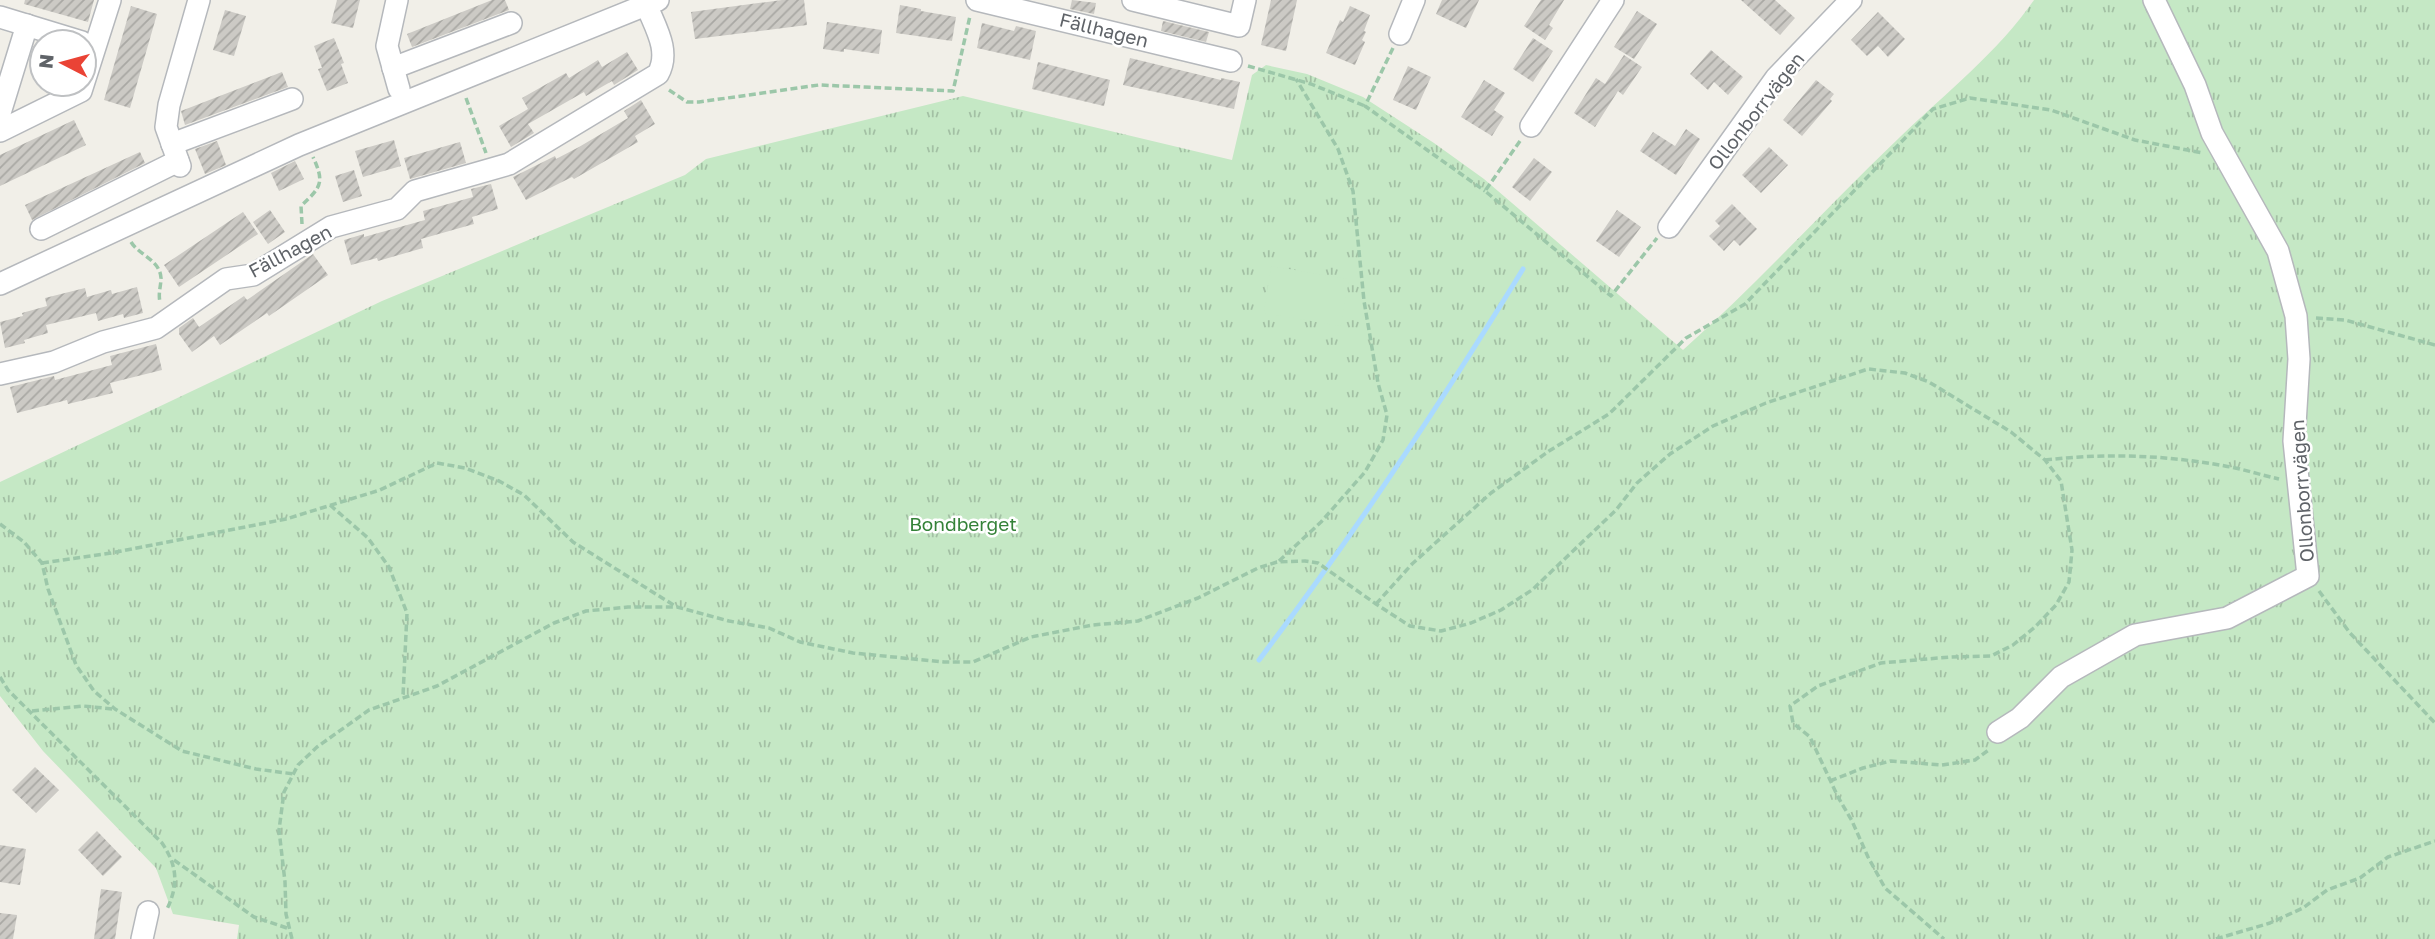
<svg xmlns="http://www.w3.org/2000/svg" width="2435" height="939" viewBox="0 0 2435 939" font-family="'Golos Text',sans-serif">
<defs>
<pattern id="park-tufts" width="24" height="20" patternUnits="userSpaceOnUse" patternTransform="scale(1.75)"><rect width="24" height="20" fill="#c5e8c5"/><path d="M3 7l-1-3M5 7V3M7 7l1-3M15 17l-1-3M17 17v-4M19 17l1-3" fill="none" stroke="#a3c0a4"/></pattern>
<pattern id="building-hatch" width="6" height="6" patternUnits="userSpaceOnUse" patternTransform="scale(1.75)"><rect width="6" height="6" fill="#cccac5"/><path d="M-1 1l2-2M0 6l6-6M5 7l2-2" fill="none" stroke="#a9a8a4"/></pattern>
</defs>
<rect width="100%" height="100%" fill="#f1efe8"/>
<path fill="url(#park-tufts)" d="M2034 0H2435V939H237L239 925 173 914 156 868 43 751 0 696V482L382 301 685 175 706 159 963 96 1232 160 1252 75 1266 65 1307 74 1363 97 1434 143 1484 179 1683 350C1759 282 1827 207 1900 137 1946 93 1998 52 2034 0Z"/>
<path fill="#c5e8c5" d="M1271 266 1349 279 1341 326 1264 313Z"/>
<g fill="none" stroke-linecap="round" stroke-linejoin="round">
<path stroke="#aadaff" stroke-width="5" d="M1259 660C1354 535 1441 403 1523 269"/>
</g>
<g fill="url(#building-hatch)">
<path d="M25 0H94L88 22 24 4Z"/>
<path d="M337 0H360L353 28 331 23Z"/>
<path d="M492 0H505L509 10 412 47 407 34Z"/>
<path d="M782 0H804L807 25 695 39 691 12Z"/>
<path d="M1072 0 1096 3 1094 14 1070 9Z"/>
<path d="M1271 0H1297L1286 51 1261 45Z"/>
<path d="M1442 0H1479L1466 28 1436 14Z"/>
<path d="M1541 0H1564L1549 25 1553 28 1545 40 1524 26Z"/>
<path d="M1741 0H1775L1795 18 1780 35Z"/>
<path d="M900 5 921 9V11L956 17 952 41 896 33Z"/>
<path d="M131 6 157 14 130 108 104 100Z"/>
<path d="M1350 6 1370 15 1364 31 1366 32 1362 40 1365 42 1355 65 1326 53 1340 20 1343 22Z"/>
<path d="M225 10 246 16 234 56 213 50Z"/>
<path d="M1637 11 1657 24 1634 59 1614 47Z"/>
<path d="M1878 12 1905 39 1888 57 1878 46 1867 56 1851 40Z"/>
<path d="M1163 21 1209 32 1206 42 1161 31Z"/>
<path d="M827 22 882 30 879 54 844 49V52L823 49Z"/>
<path d="M982 23 1014 31 1016 26 1036 31 1030 60 977 48Z"/>
<path d="M334 38 344 63 341 64 348 83 327 91 318 69 322 68 314 46Z"/>
<path d="M1533 38 1553 51 1533 82 1513 69Z"/>
<path d="M1711 50 1743 77 1728 95 1714 82 1708 90 1690 74Z"/>
<path d="M627 52 638 70 614 85 612 81 586 96 584 92 528 124 534 133 511 147 499 126 528 109 522 98 566 73 569 78 598 60 602 67Z"/>
<path d="M1624 55 1642 67 1623 95 1618 91 1595 127 1574 113 1596 78 1605 84Z"/>
<path d="M1130 58 1221 80V78L1240 82 1234 109 1123 85Z"/>
<path d="M1038 62 1110 80 1104 106 1032 89Z"/>
<path d="M1408 66 1431 77 1416 110 1393 100Z"/>
<path d="M282 72 288 87 185 125 181 111Z"/>
<path d="M1484 80 1505 93 1494 110 1504 117 1492 136 1461 117Z"/>
<path d="M1816 80 1834 94 1830 99 1832 101 1802 136 1783 120Z"/>
<path d="M641 100 655 124 635 136 638 142 574 179 572 177 526 200 513 177 555 156 556 159 579 147 628 118 624 111Z"/>
<path d="M74 120 86 145 0 186V155Z"/>
<path d="M1686 129 1700 139 1676 175 1640 151 1653 132 1675 146Z"/>
<path d="M394 140 401 166 363 177 355 151Z"/>
<path d="M217 141 226 165 205 174 195 149Z"/>
<path d="M460 142 466 163 410 179 404 158Z"/>
<path d="M1769 147 1788 165 1761 193 1742 175Z"/>
<path d="M140 152 145 163 32 220 25 205Z"/>
<path d="M1534 158 1552 172 1530 201 1512 187Z"/>
<path d="M295 161 304 179 279 191 271 173Z"/>
<path d="M354 170 362 196 343 202 335 176Z"/>
<path d="M491 184 498 209 472 217 474 224 421 239 423 248 378 261 377 258 351 265 344 240 364 234V237L425 220 423 211 473 197 471 189Z"/>
<path d="M1732 204 1757 229 1740 246 1734 240 1724 251 1709 236 1720 226 1715 221Z"/>
<path d="M270 210 285 232 268 244 253 222Z"/>
<path d="M1617 210 1641 227 1619 257 1596 241Z"/>
<path d="M243 212 258 234 179 287 164 265Z"/>
<path d="M313 254 328 275 269 316 267 313 220 345 214 336 192 352 179 334V328L193 318 199 327 244 296 247 300Z"/>
<path d="M137 287 143 313 124 318 123 314 98 321 96 313 46 325 48 333 24 340 25 343 5 348 0 322 23 316 22 313 47 306 45 298 85 288 87 297 111 290 112 294Z"/>
<path d="M156 344 162 370 110 383 113 393 68 404 67 400 17 413 10 387 54 376 55 380 112 365 110 356Z"/>
<path d="M35 767 59 790 36 813 12 790Z"/>
<path d="M97 831 122 857 103 876 78 850Z"/>
<path d="M0 845 26 849 20 885 0 882Z"/>
<path d="M101 889 122 892 115 939H94Z"/>
<path d="M0 913 17 915 13 939H0Z"/>
</g>
<g fill="none" stroke-linecap="round" stroke-linejoin="round">
<defs>
<g id="minor">
<path d="M397 0 387 46 399 89"/>
<path d="M977 0 1231 61"/>
<path d="M1133 0 1239 26 1245 0"/>
<path d="M0 17 82 42"/>
<path d="M1400 34 1414 0"/>
<path d="M393 68 511 23"/>
<path d="M0 113 27 25"/>
<path d="M1531 126 1613 0"/>
<path d="M0 131 81 91 110 0"/>
<path d="M172 144 292 99"/>
<path d="M180 166 166 127 169 105 199 0"/>
<path d="M1669 227 1776 78 1851 0"/>
<path d="M41 229 178 161"/>
<path d="M0 284 299 145 658 0"/>
<path d="M0 374 54 362 103 342 156 328 226 279 253 275 331 227 397 209 415 191 509 164 658 74C671 51 655 27 646 4"/>
<path d="M1998 732 2020 718 2061 677 2135 635 2227 618 2308 576 2294 441 2299 359 2296 316 2278 251 2212 133 2195 85 2154 0"/>
<path d="M142 939 148 912"/>
</g>
</defs>
<use href="#minor" stroke="#b5b8bc" stroke-width="24"/>
<g stroke="#9cc7a9" stroke-width="3.5" stroke-dasharray="7 3.5" stroke-linecap="butt">
<path d="M1393 48 1365 106 1485 191"/>
<path d="M1248 66 1311 84 1365 106"/>
<path d="M669 90 687 102H699L819 85 953 91 970 16"/>
<path d="M466 98 486 153"/>
<path d="M1520 141 1485 191 1611 296 1657 238"/>
<path d="M302 224 301 206C321 187 325 183 313 157"/>
<path d="M131 242C139 255 160 260 161 278 161 286 158 293 160 302"/>
<path d="M2316 318 2345 320 2435 345"/>
<path d="M2045 460C2106 453 2165 455 2225 466 2243 469 2261 475 2279 479"/>
<path d="M330 505 368 538 389 567 407 613 403 696"/>
<path d="M0 524 24 542 42 563 48 589 76 665 94 691 115 709 182 751 256 769 294 774"/>
<path d="M1279 561 1321 522 1365 472 1383 440 1387 415 1378 383 1364 301 1353 191 1338 149 1296 79"/>
<path d="M42 563 111 553 286 519 380 490 437 463 465 468 499 481 524 495 573 542 675 606"/>
<path d="M2319 591 2350 633 2435 723"/>
<path d="M1376 604 1412 564 1491 493 1549 451 1609 414 1686 338 1745 304 1933 109 1970 98 2051 110 2135 140 2203 153"/>
<path d="M0 677 8 690 162 843C177 865 179 884 167 909"/>
<path d="M32 711 83 706 113 709"/>
<path d="M1830 781 1863 768 1891 761 1942 765 1975 760 1990 749"/>
<path d="M174 860 254 917 290 929"/>
<path d="M292 939 286 914 285 882 279 830 284 792 298 765 317 747 369 710 437 686 554 623 586 611 628 607H677L729 621 769 628 800 642 853 653 944 662H973L1031 637 1093 625 1138 621 1198 598 1258 568 1277 562 1305 561 1318 563 1376 604 1410 626 1441 631 1471 623 1501 610 1532 590 1616 510 1637 483 1670 454 1713 426 1766 403 1868 369 1905 373 1929 382 2011 432 2045 460 2061 481 2072 550 2069 582 2056 605 2035 627 2013 645 1991 656 1950 657 1881 663 1818 686 1790 706 1793 723 1810 737 1838 797 1852 821 1868 857 1885 888 1944 939"/>
<path d="M2216 939 2270 923 2303 908 2327 890 2360 878 2388 857 2435 841"/>
</g>
<use href="#minor" stroke="#fff" stroke-width="21"/>
</g>
<g text-anchor="middle" stroke-width="5" stroke-linejoin="round" paint-order="stroke">
<g font-size="19" fill="#5f6368" stroke="#fff">
<text transform="translate(1104 30) rotate(14)" y="7">Fällhagen</text>
<text transform="translate(1756 111) rotate(-52)" y="7">Ollonborrvägen</text>
<text transform="translate(290 251) rotate(-28)" y="7">Fällhagen</text>
<text transform="translate(2302 491) rotate(-94)" y="7">Ollonborrvägen</text>
</g>
<g font-size="19" fill="#348238" stroke="#fff">
<text x="963" y="531">Bondberget</text>
</g>
</g>
<g transform="translate(63 63) rotate(276)"><circle r="33" fill="#ffffff" stroke="#bfc1c3" stroke-width="2"/>
<path d="M0-5L12 26L0 18L-12 26Z" fill="#ea4335"/>
<text y="-10" font-size="19" font-weight="bold" text-anchor="middle" fill="#5f6368">N</text>
</g>
</svg>
